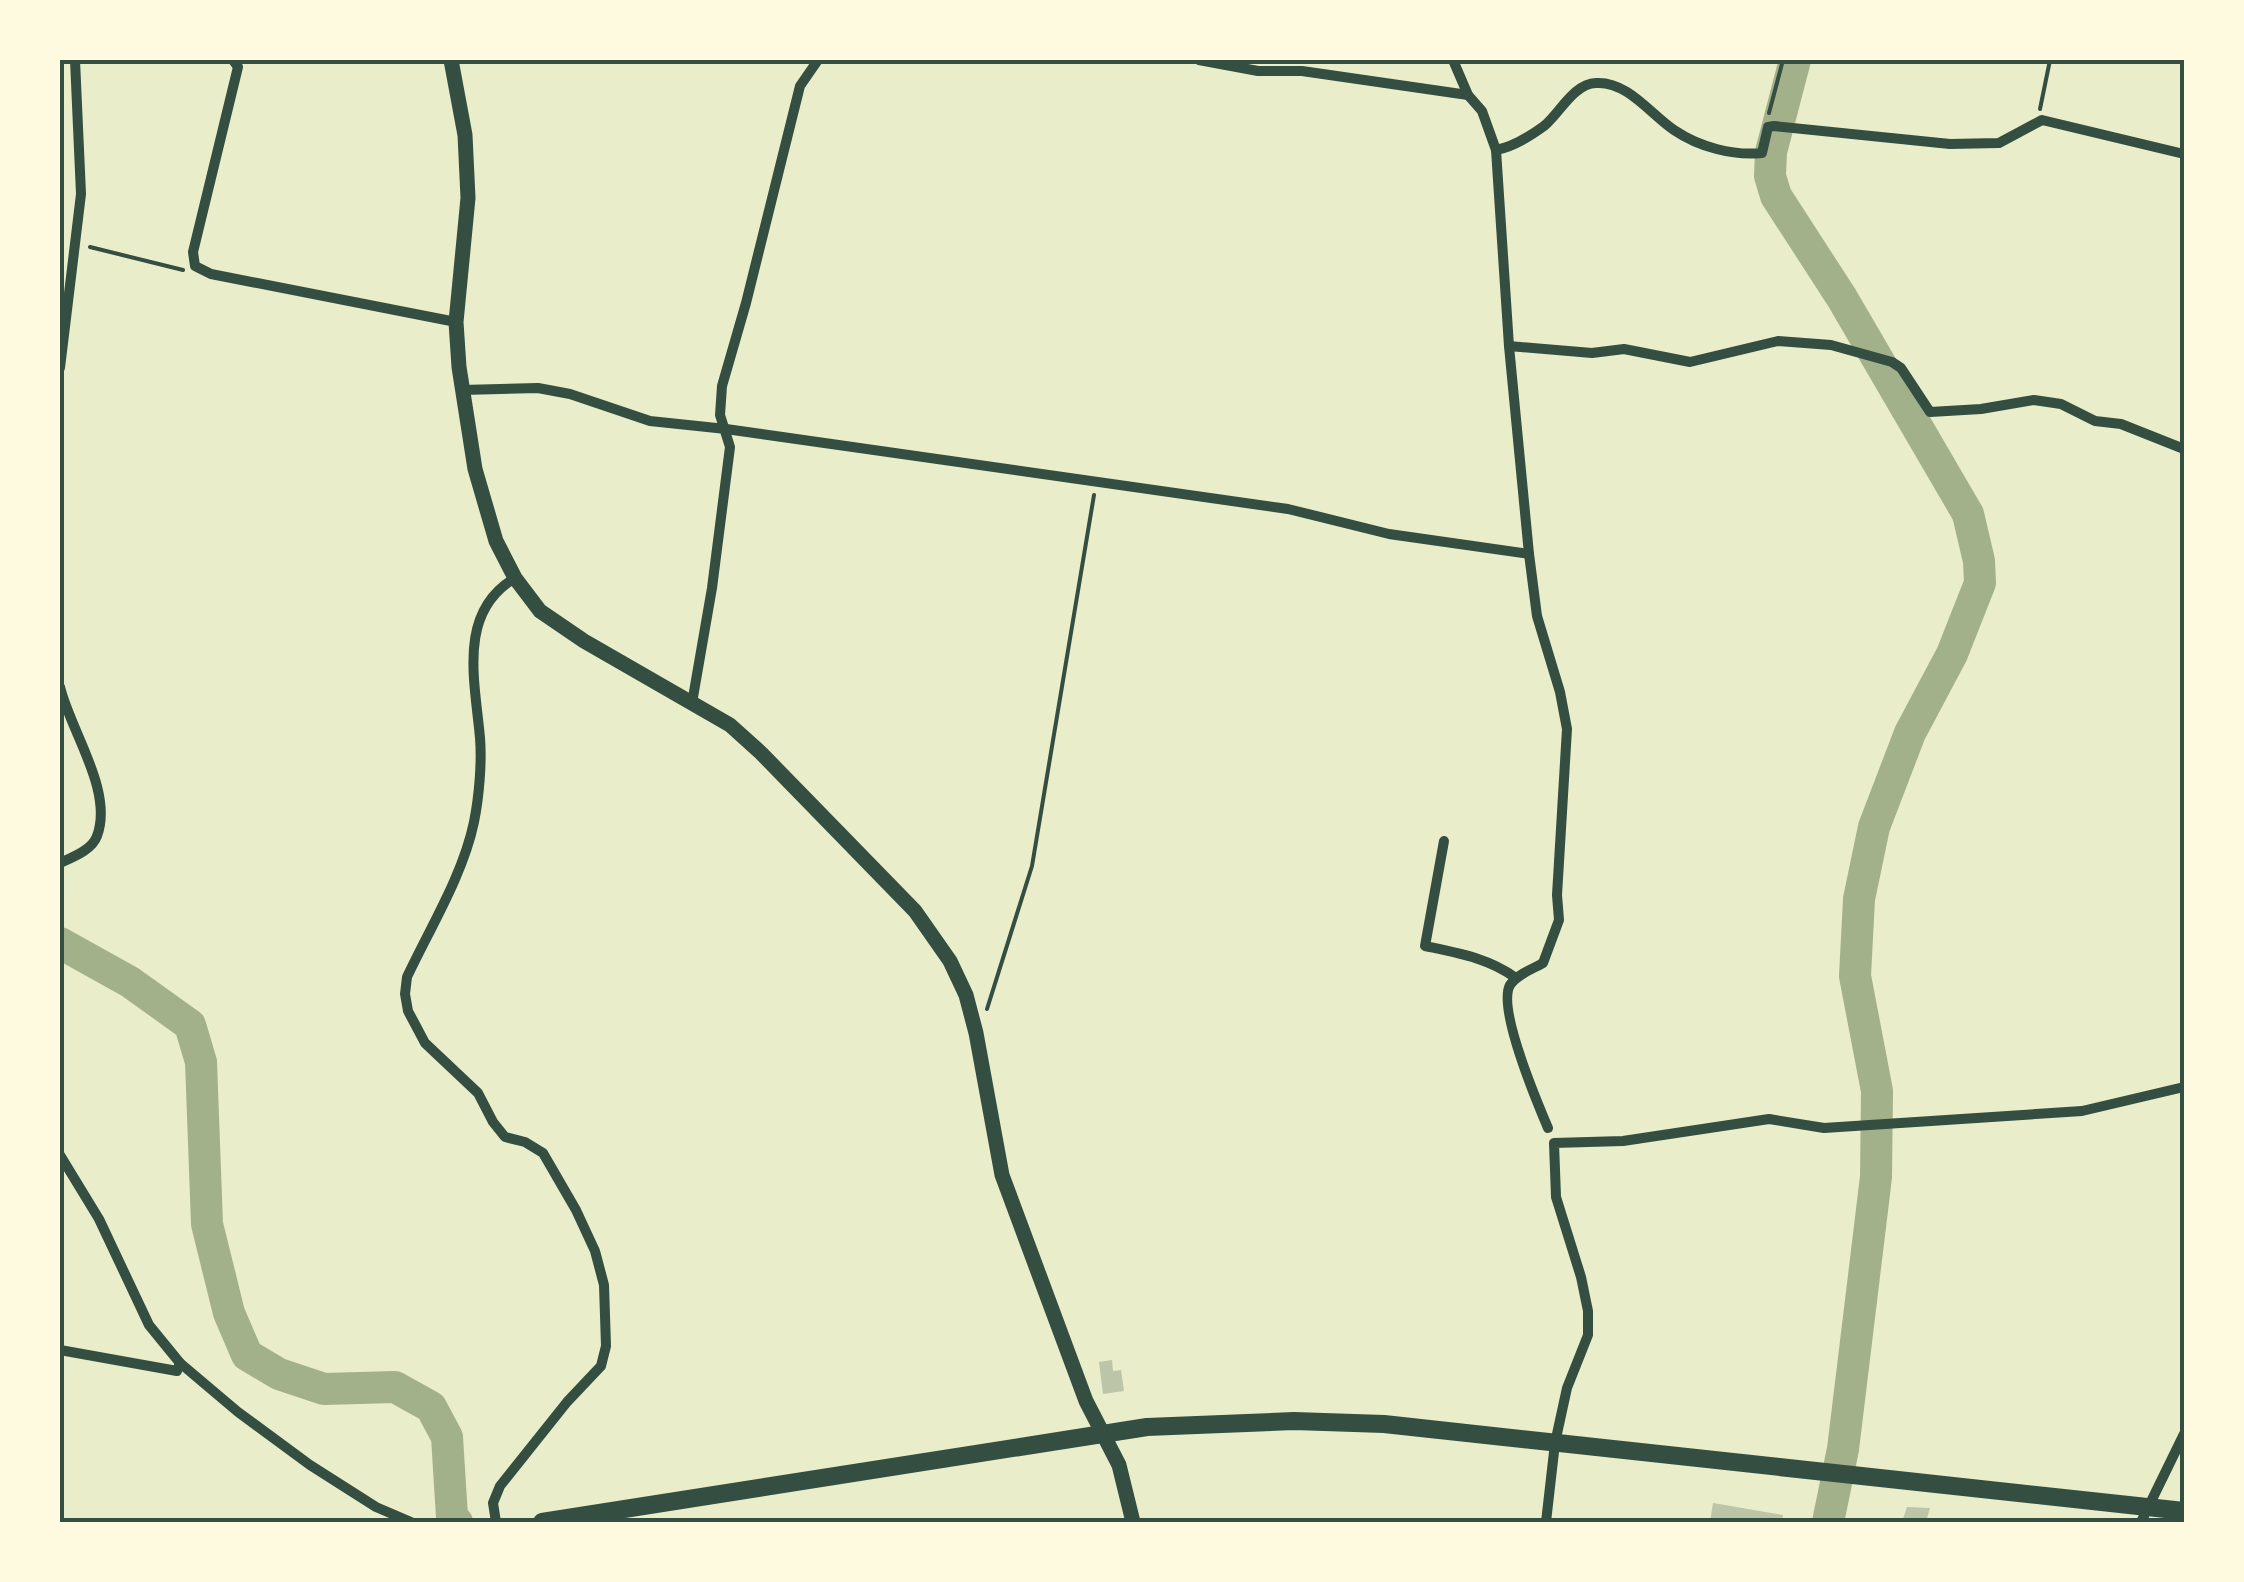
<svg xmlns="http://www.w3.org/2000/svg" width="2244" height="1582" viewBox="0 0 2244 1582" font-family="Roboto,sans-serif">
<rect width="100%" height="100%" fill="#e9edc9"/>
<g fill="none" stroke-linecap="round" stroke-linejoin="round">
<g stroke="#a3b18a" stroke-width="32">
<path d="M1795 60 1771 152 1770 176 1776 196 1842 298 1968 514 1979 561 1980 583 1952 654 1910 733 1874 827 1859 899 1855 976 1877 1091 1876 1177 1843 1449 1828 1522"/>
<path d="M60 943 130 982 190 1025 201 1062 207 1224 229 1313 247 1355 279 1374 324 1389 395 1387 431 1407 447 1437 452 1517 457 1522"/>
</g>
</g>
<g fill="#bcc5a7">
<path d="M1112 1360 1113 1371 1121 1370 1124 1391 1103 1394 1099 1362Z"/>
<path d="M1713 1503 1783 1515 1782 1522H1710Z"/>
<path d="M1907 1507 1930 1508 1926 1522H1902Z"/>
</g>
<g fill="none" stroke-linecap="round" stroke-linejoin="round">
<g stroke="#344e41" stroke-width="4">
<path d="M2040 109 2050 60"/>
<path d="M1769 113 1783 60"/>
<path d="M90 247 183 270"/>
<path d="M987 1009 1032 866 1094 495"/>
</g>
<g stroke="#344e41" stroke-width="10">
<path d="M233 60 238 67 193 252 195 266 211 274 456 322"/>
<path d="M1199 60 1258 71H1302L1468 95"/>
<path d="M1453 60 1468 95 1482 111 1496 150 1509 346 1529 554 1537 616 1560 692 1567 729 1557 895 1559 920 1543 963C1533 969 1517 974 1510 985 1497 1008 1537 1102 1548 1128"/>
<path d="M1496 150C1513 147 1529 137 1544 126 1560 113 1573 84 1596 83 1628 81 1651 115 1674 130 1699 147 1733 156 1762 153L1768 127 1774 126 1950 144 1999 143 2042 120 2184 154"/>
<path d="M1509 346 1592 353 1624 349 1690 362 1778 341 1831 345 1892 362 1901 368 1930 412 1981 409 2034 400 2061 404 2095 421 2121 424 2184 449"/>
<path d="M60 368 81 194 75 60"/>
<path d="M462 390 538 388 570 394 650 421 726 429 1288 509 1389 534 1529 554"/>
<path d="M60 687C70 730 114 791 97 836 92 850 73 857 60 863"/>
<path d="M692 703 712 588 730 447 720 415 722 386 746 303 800 86 818 60"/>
<path d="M1444 841 1425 946C1458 953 1488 958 1516 978"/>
<path d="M60 1155 99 1219 149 1325 180 1363 238 1412 310 1465 376 1507 411 1522"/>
<path d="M60 1350 177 1371 180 1363"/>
<path d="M496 1522 493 1503 500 1486 567 1402 601 1366 606 1346 604 1285 595 1251 576 1210 543 1153 525 1142 505 1137 493 1122 478 1093 425 1043 408 1011 405 994 407 977C430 928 463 875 474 822 479 797 482 763 480 738 475 681 457 612 515 578"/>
<path d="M1546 1522 1555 1443 1567 1388 1588 1335V1311L1581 1277 1556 1197 1554 1143 1623 1141 1769 1119 1824 1128 2082 1111 2184 1087"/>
<path d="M2141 1522 2184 1434"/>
</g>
<path stroke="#344e41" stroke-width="15" d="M451 60 465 135 468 198 456 322 459 367 475 469 496 541 515 578 540 611 584 641 730 725 761 753 915 911 950 961 966 995 976 1033 1002 1175 1086 1401 1119 1465 1133 1522"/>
<path stroke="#344e41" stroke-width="18" d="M542 1522 1147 1427 1294 1421 1384 1424 2184 1511"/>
</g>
<rect width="2244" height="1582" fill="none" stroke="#fefae0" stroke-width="125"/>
<rect x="62" y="62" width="2120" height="1458" fill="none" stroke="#344e41" stroke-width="4"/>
</svg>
